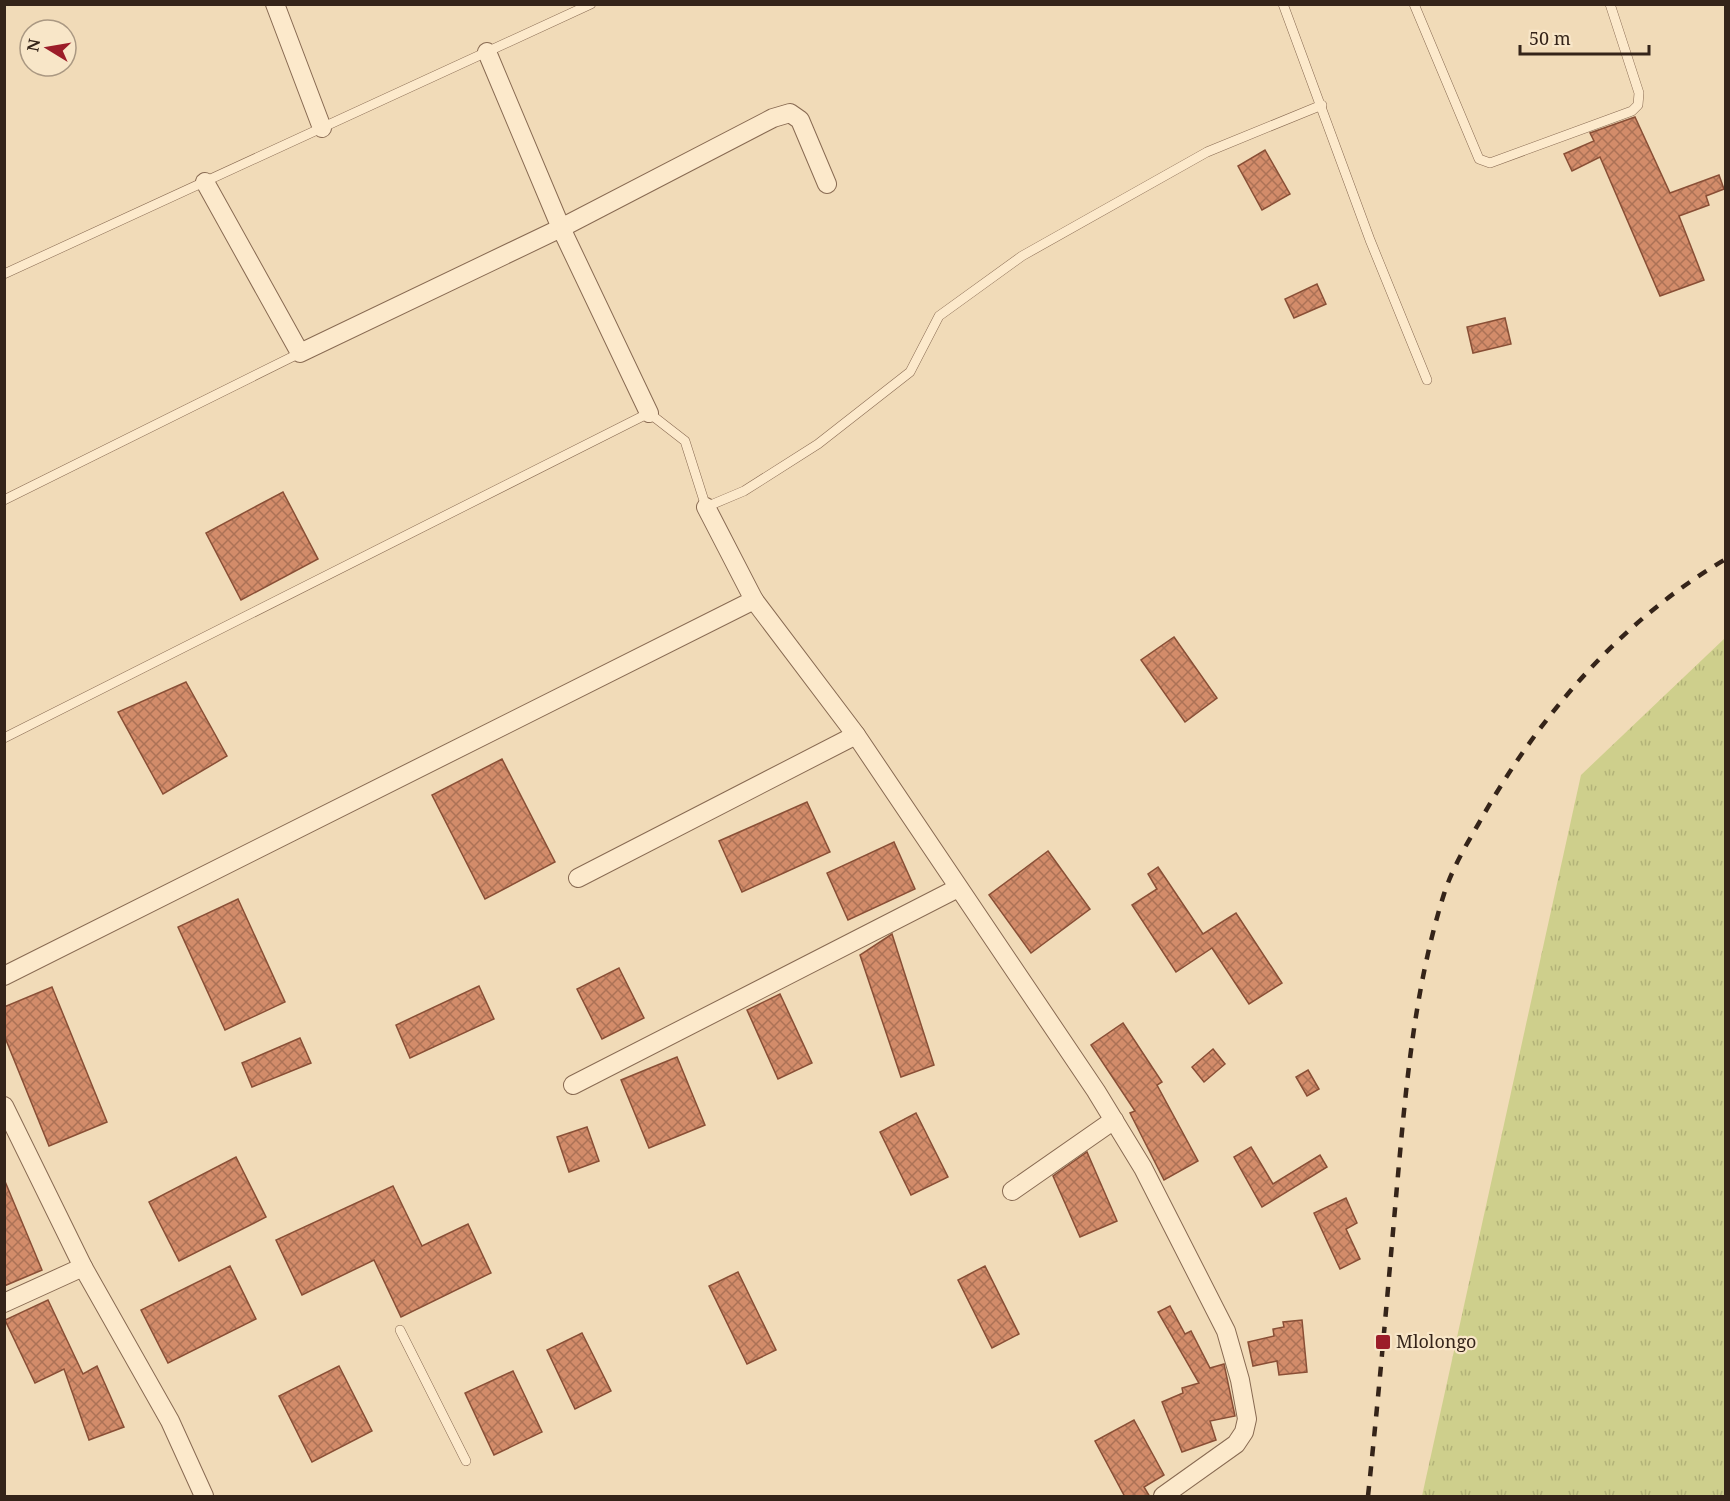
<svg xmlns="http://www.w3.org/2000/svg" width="1730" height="1501" viewBox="0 0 1730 1501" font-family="'Noto Serif',serif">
<defs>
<pattern id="grass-tufts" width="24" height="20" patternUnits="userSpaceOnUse" patternTransform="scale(1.5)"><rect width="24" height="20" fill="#cecf8c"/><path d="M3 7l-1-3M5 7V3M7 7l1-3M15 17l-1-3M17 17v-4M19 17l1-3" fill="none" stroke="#b2b278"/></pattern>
<pattern id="building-cross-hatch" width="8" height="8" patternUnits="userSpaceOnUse" patternTransform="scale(1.5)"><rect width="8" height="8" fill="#d38c6a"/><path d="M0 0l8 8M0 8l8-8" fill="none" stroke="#ac7256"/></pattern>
</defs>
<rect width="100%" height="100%" fill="#f1dbb8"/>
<path fill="url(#grass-tufts)" d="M1725 638V1496H1422L1581 775Z"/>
<g fill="url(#building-cross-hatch)" stroke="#894f36" stroke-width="1.5">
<path d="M1635 117 1670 193 1719 175 1724 189 1706 196 1709 205 1679 216 1704 280 1660 296 1600 157 1572 171 1564 154 1594 141 1590 133Z"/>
<path d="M1265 150 1290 194 1262 210 1238 166Z"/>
<path d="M1317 284 1326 304 1294 318 1285 299Z"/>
<path d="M1505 318 1511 344 1473 353 1467 327Z"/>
<path d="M283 492 318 559 241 600 206 533Z"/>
<path d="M1174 637 1217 698 1185 722 1141 660Z"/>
<path d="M186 682 227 756 163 794 118 712Z"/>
<path d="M502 759 555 862 485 899 432 795Z"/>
<path d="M807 802 830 852 742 892 719 841Z"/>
<path d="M894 842 915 889 848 920 827 873Z"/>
<path d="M1048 851 1090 909 1031 953 989 895Z"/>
<path d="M1158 867 1203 934 1236 913 1282 983 1249 1004 1212 948 1176 972 1132 905 1157 889 1148 874Z"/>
<path d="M238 899 285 1002 225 1030 178 927Z"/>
<path d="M892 934 934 1065 901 1077 860 955Z"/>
<path d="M619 968 644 1018 602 1039 577 989Z"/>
<path d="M479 986 494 1019 410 1058 396 1025Z"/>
<path d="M52 987 107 1122 49 1146 4 1035V1007Z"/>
<path d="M780 994 812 1063 778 1079 747 1010Z"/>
<path d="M1123 1023 1162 1082 1157 1085 1198 1161 1164 1180 1130 1113 1135 1111 1091 1045Z"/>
<path d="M300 1038 311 1063 252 1087 242 1063Z"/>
<path d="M1213 1049 1225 1064 1204 1082 1192 1067Z"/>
<path d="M677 1057 705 1125 649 1148 621 1080Z"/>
<path d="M1308 1070 1319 1089 1307 1096 1296 1077Z"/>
<path d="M916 1113 948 1177 911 1195 880 1132Z"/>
<path d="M587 1127 599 1161 569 1172 557 1137Z"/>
<path d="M1251 1147 1273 1184 1320 1155 1327 1167 1262 1207 1234 1157Z"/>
<path d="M1087 1152 1117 1221 1080 1237 1053 1176Z"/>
<path d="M236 1157 266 1217 179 1261 149 1202Z"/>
<path d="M4 1179 42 1270 4 1286Z"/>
<path d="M393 1186 422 1246 468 1224 491 1273 401 1317 374 1260 302 1295 276 1240Z"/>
<path d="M1346 1198 1357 1223 1346 1229 1360 1259 1340 1269 1314 1213Z"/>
<path d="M230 1266 256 1319 168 1363 141 1310Z"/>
<path d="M985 1266 1019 1334 992 1348 958 1280Z"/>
<path d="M738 1272 776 1350 747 1364 709 1286Z"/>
<path d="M48 1300 83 1374 97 1366 124 1427 89 1440 64 1369 35 1383 5 1320Z"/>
<path d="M1170 1306 1185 1334 1191 1331 1210 1368 1224 1364 1235 1416 1210 1421 1216 1440 1182 1452 1162 1402 1183 1393 1182 1388 1199 1383 1158 1312Z"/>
<path d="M1302 1320 1307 1372 1279 1375 1277 1361 1253 1366 1248 1342 1274 1336 1273 1329 1284 1327 1283 1322Z"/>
<path d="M582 1333 611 1391 575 1409 547 1350Z"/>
<path d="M339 1366 372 1431 312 1462 279 1396Z"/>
<path d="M513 1371 542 1432 494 1455 465 1393Z"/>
<path d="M1134 1420 1164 1475 1144 1487 1150 1497H1125L1095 1441Z"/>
</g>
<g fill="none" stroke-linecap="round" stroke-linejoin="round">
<defs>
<g id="lane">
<path d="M1283 4 1370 240 1427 380"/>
<path d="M1414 4 1479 159 1490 163 1632 111 1638 105 1639 93 1610 4"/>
<path d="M4 274 591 4"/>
<path d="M4 500 300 353"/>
<path d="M4 738 649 413 685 441 706 507 744 491 818 444 910 372 939 316 1022 256 1207 152 1322 105"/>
<path d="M400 1330 466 1461"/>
</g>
<g id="street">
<path d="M275 4 322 128"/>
<path d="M487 52 561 228 773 118 790 113 800 120 827 184"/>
<path d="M205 182 300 353 561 228 649 413"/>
<path d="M754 600 856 735 1096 1091 1143 1168 1226 1331 1240 1380 1247 1419 1244 1432 1236 1444 1163 1496"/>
<path d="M578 878 856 735"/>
<path d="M4 976 754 600 706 507"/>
<path d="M573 1085 958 888"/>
<path d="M4 1106 83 1267 170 1421 204 1496"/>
<path d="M1012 1191 1114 1120"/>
<path d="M4 1303 83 1267"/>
</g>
</defs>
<use href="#lane" stroke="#886a52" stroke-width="10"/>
<use href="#street" stroke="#886a52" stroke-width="20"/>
<use href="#lane" stroke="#fce9cb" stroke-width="9"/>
<use href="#street" stroke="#fce9cb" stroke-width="18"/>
<path stroke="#352419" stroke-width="4.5" stroke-dasharray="10 10" stroke-linecap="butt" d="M1368 1496C1379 1393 1388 1289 1397 1186 1406 1087 1414 989 1444 894 1452 869 1466 845 1479 823 1537 718 1621 620 1726 559"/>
</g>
<rect fill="#9c1d29" stroke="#f8e6c8" stroke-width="2" x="1375" y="1334" width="16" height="16" rx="3"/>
<g text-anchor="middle" stroke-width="4.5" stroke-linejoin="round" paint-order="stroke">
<g font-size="18" fill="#352419" stroke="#f8e6c8" text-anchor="start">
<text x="1396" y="1348">Mlolongo</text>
</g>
</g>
<rect width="1730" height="1501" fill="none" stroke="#352419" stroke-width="12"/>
<g transform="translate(48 48) rotate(281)"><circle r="28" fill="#f8e6c8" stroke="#aa9882" stroke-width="1.5"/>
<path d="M0-4.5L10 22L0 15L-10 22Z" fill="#9c1d29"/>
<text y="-9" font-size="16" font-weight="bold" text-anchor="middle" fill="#352419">N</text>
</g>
<path d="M1520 45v9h129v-9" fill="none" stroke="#352419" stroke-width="3"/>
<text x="1529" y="45" font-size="18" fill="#352419" stroke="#f8e6c8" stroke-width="4.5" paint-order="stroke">50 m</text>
</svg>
